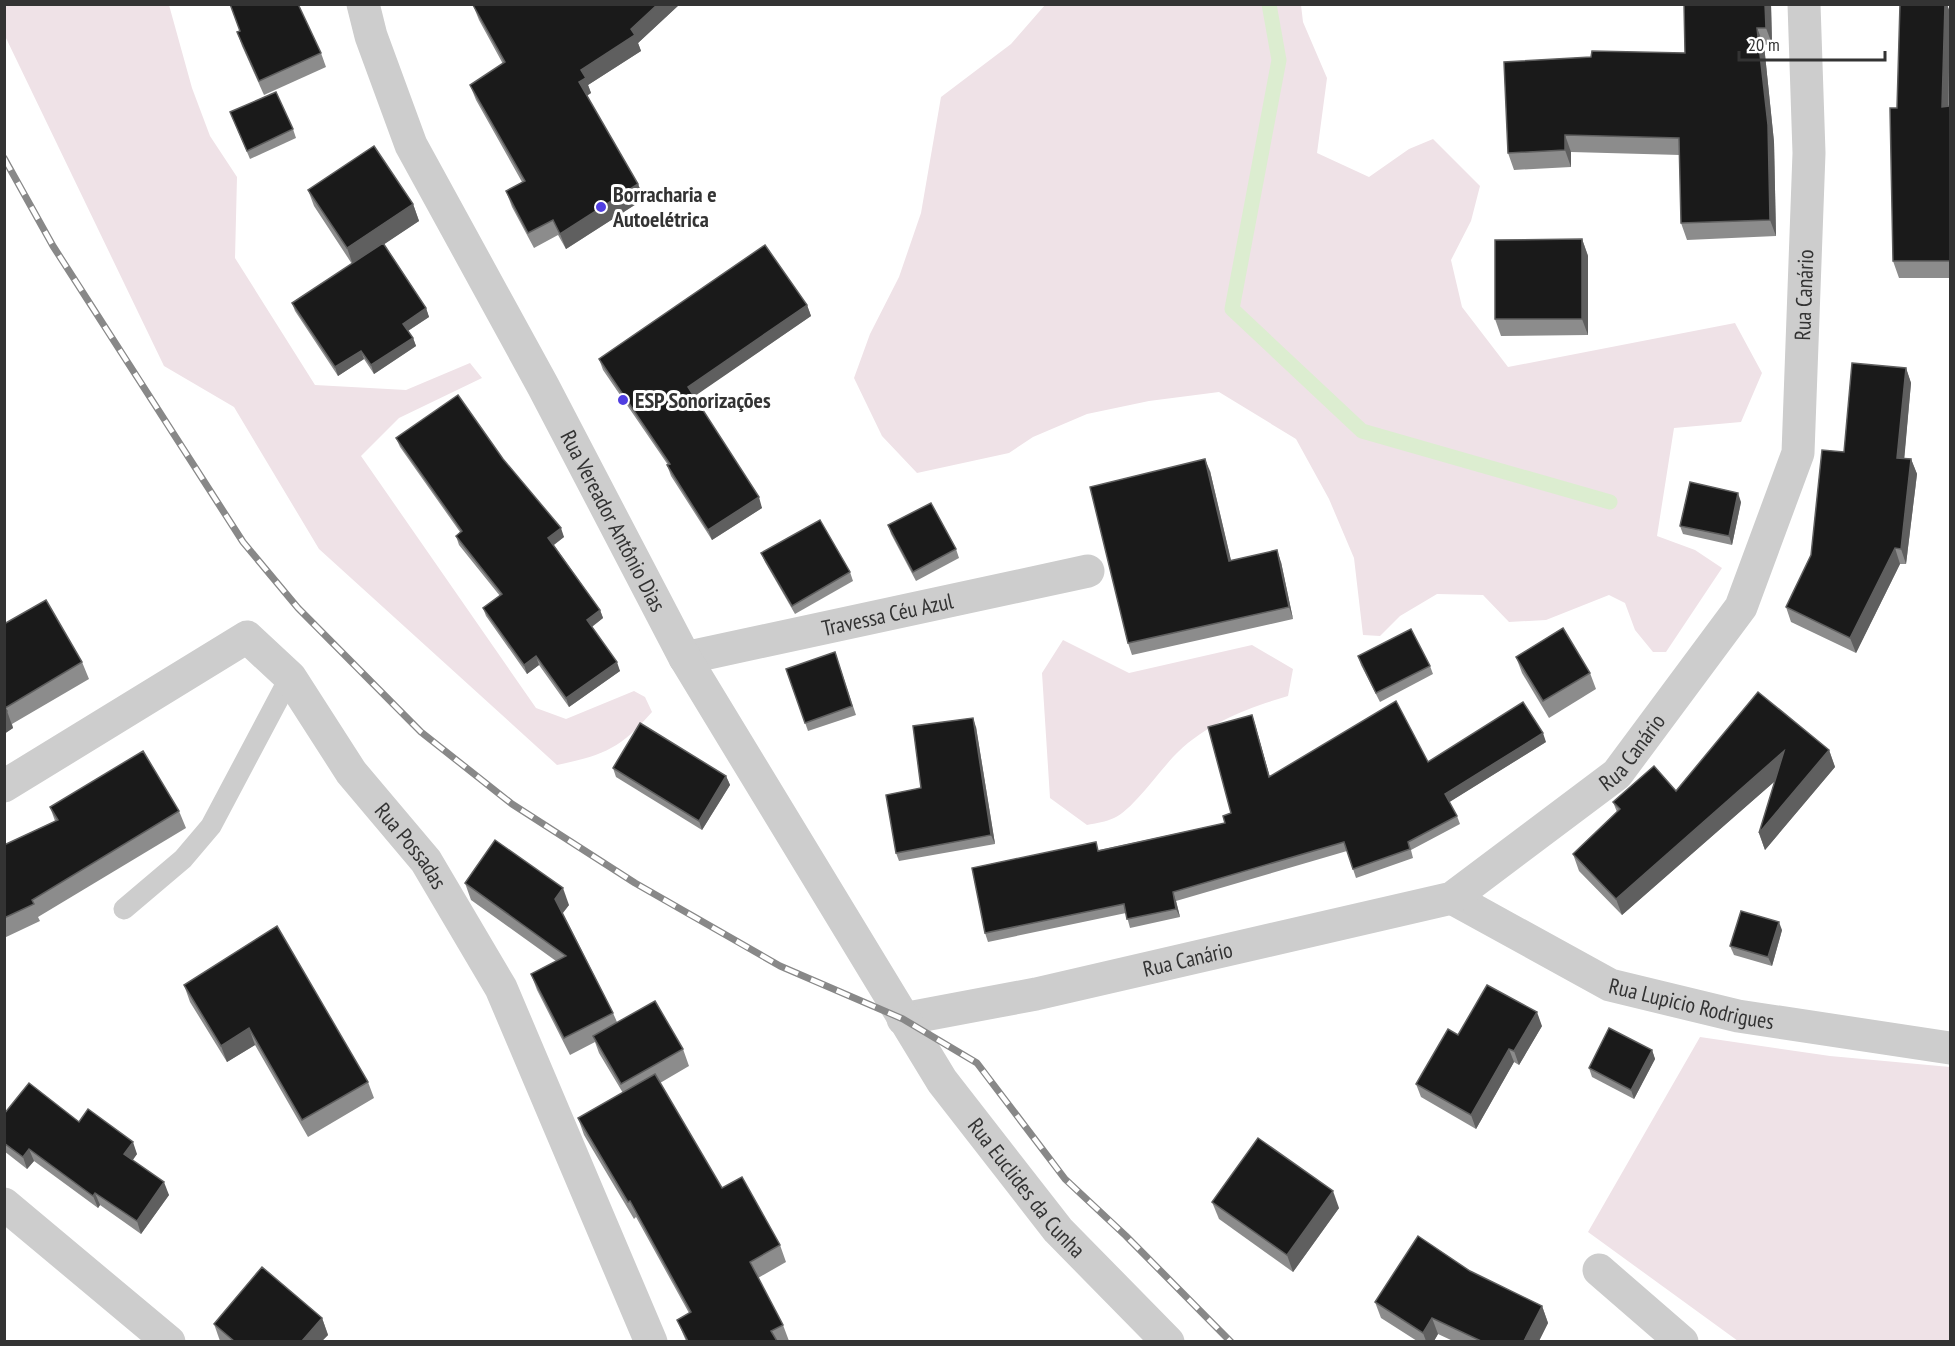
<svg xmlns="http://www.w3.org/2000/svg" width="1955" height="1346" viewBox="0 0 1955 1346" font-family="'PT Sans Narrow',sans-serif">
<rect width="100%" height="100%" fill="#fff"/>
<g fill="#efe2e7">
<path d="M5 5H169L192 88 210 136 237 177 235 258 315 385 406 390 470 363 482 378 399 418 361 456 536 708 566 719 634 691 645 697 652 712C620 749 604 755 557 765L319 549 234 407 164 366 5 36Z"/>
<path d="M1045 5H1301L1303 22 1327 78 1317 153 1369 177 1409 149 1433 139 1480 186 1471 221 1451 260 1462 307 1508 367 1735 323 1762 373 1741 422 1674 428 1657 536 1695 550 1722 568 1666 652H1653L1635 630 1625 603 1609 595 1546 620 1509 622 1483 595 1437 594 1400 616 1380 636 1363 635 1354 558 1329 499 1296 439 1219 392 1149 401 1087 414 1033 437 1009 453 917 473 882 436 854 378 870 334 899 277 921 213 941 97 1011 44Z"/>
<path d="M1063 640 1129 673 1252 645 1293 669 1288 696C1248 708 1209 722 1178 752 1162 767 1133 810 1114 818 1106 822 1096 823 1087 825L1050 798 1042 673Z"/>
<path d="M1700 1037 1830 1056 1950 1067V1341H1738L1588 1232Z"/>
</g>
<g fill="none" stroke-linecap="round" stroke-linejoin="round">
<path stroke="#dcedd0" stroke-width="15" d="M1269 4 1279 60 1232 309 1362 431 1610 502"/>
<path stroke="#cdcdcd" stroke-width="21" d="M124 909 183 859 211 826 290 677"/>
<g stroke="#cdcdcd" stroke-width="33">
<path id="s1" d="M685 658 1088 571"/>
<path id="s2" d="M4 786 247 637 290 677 351 772 426 861 501 988 651 1342"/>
<path id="s3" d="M1452 898 1610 985 1738 1016 1950 1048"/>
<path id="s4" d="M903 1019 1036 994 1452 898 1617 774 1741 607 1798 453 1809 153 1804 4"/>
<path d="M4 1204 169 1342"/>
<path d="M1599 1270 1682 1342"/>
</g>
<path stroke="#cdcdcd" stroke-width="33" id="s5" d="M363 4 371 36 411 145 543 386 685 658 942 1081 1058 1230 1168 1342"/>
<defs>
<path id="rail" d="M4 158 53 246 243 542 298 608 421 732 512 804 635 883 780 966 903 1019 977 1063 1065 1179 1126 1236 1231 1342"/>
</defs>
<use href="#rail" stroke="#888" stroke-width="7"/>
<use href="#rail" stroke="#fff" stroke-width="4.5" stroke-dasharray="14" stroke-linecap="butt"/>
</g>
<g fill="#8c8c8c">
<path d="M474 4H680L638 43 641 51 588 85 591 93 587 96 638 184 644 199 566 249 558 235 534 248 512 207 506 191 522 182 476 100 470 85 503 64 479 20 473 5Z"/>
<path d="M1684 4H1771L1772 44 1764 45 1774 142 1776 236 1687 240 1681 223 1680 155 1571 152V167L1514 170 1508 153 1685 53Z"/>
<path d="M1900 4H1947L1950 13 1949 106H1950V278H1899L1893 261Z"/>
<path d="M240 31 321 53 326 67 264 95 242 46 237 32Z"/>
<path d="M230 112 293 129 296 138 250 159Z"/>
<path d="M308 190 413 204 419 221 384 244 426 308 429 317 408 331 413 338 416 346 374 374 364 359 338 376 295 311 292 303 352 264 314 206Z"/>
<path d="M1582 239 1588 256V335L1501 336 1495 319Z"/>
<path d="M807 305 811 316 694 396 762 508 712 540 671 476 667 465H668L603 370 599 359Z"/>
<path d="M1906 368 1911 383 1904 458 1911 459 1917 474 1906 564H1900L1856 653 1791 622 1786 607 1811 555 1844 452Z"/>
<path d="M396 438 503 459 564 537 554 545 600 610 603 618 592 627 620 671 569 707 539 665 527 674 486 616 483 608 500 596 459 545 456 536 460 532 400 447Z"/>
<path d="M1210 471 1231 561 1281 562 1293 619 1132 655 1128 643Z"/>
<path d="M1741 502 1732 545 1683 534 1680 526Z"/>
<path d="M888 525 956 549 959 558 916 581 891 534Z"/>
<path d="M761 553 850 572 853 581 795 614 765 562Z"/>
<path d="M4 624 82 662 89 679 12 724 13 728 4 734Z"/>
<path d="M835 652 856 715 808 731 786 669Z"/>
<path d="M1358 656 1430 666 1433 674 1380 702 1361 665Z"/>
<path d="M1516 657 1590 673 1596 689 1549 718 1522 673Z"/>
<path d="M1252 715 1270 777 1428 762 1546 742 1449 802 1457 816 1460 824 1411 850 1413 858 1356 878 1347 851 1176 901 1180 917 1130 928 1126 913 988 942 985 933 1099 850 1225 823 1231 813Z"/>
<path d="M976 727 995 844 899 861 896 853 921 788Z"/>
<path d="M1829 750 1835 767 1765 850 1759 833 1775 781 1622 915 1579 871 1573 854 1617 812 1613 802 1676 791Z"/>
<path d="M613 768 726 776 730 785 702 830 616 777Z"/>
<path d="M50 807 179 811 186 828 38 917 40 921 4 938V845L55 821Z"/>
<path d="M465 883 569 905 563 913 613 1013 617 1022 683 1049 689 1066 660 1083 722 1188 780 1245 786 1262 758 1278 783 1325 789 1341H686L677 1320 689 1313 636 1217 634 1219 584 1135 578 1118 623 1093 599 1053 595 1042 570 1055 537 990 531 974 556 961 471 900Z"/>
<path d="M1782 930 1772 966 1734 955 1730 946Z"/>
<path d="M184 985 368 1082 374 1098 308 1137 255 1045 227 1062 190 1002Z"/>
<path d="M1542 1026 1519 1065 1514 1062 1476 1129 1421 1097 1416 1084 1458 1035Z"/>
<path d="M1652 1050 1655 1059 1634 1099 1592 1077 1589 1068Z"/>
<path d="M4 1114 137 1154 132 1160 169 1195 141 1234 100 1205 98 1208 34 1161 27 1169 4 1151Z"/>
<path d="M1212 1202 1339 1208 1293 1272 1219 1219Z"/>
<path d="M1470 1271 1542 1306 1548 1323 1539 1341H1453L1438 1334 1434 1341H1417L1381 1318 1375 1302Z"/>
<path d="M322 1318 328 1335 322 1341H220L214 1324Z"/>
</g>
<g fill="#5f5f5f">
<path d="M658 4H680L638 43 641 51 588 85 591 93 584 97 579 82 581 70 631 29Z"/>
<path d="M1765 4H1771L1772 44 1766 28Z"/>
<path d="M1945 4H1947L1950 13 1948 123 1942 107Z"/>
<path d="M1757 28 1764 45 1774 142 1776 236 1770 220Z"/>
<path d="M1565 135 1571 152V167L1565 150Z"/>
<path d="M638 184 644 199 566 249 560 234Z"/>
<path d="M413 204 419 221 353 265 347 248Z"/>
<path d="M1582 239 1588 256V335L1582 319Z"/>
<path d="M807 305 811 316 692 398 688 387Z"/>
<path d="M426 308 429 317 406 332 403 324Z"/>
<path d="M413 338 416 346 374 374 371 365Z"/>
<path d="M361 351 364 359 338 376 335 367Z"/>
<path d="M1906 368 1911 383 1903 473 1897 458Z"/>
<path d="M1205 459 1210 471 1234 573 1229 561Z"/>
<path d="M1911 459 1917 474 1906 564 1901 549Z"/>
<path d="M1738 493 1741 502 1732 545 1729 536Z"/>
<path d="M759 497 762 508 712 540 708 530Z"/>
<path d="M561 528 564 537 552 546 548 538Z"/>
<path d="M1895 548 1900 564 1856 653 1850 638Z"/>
<path d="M1277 550 1281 562 1293 619 1289 607Z"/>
<path d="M600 610 603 618 590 628 587 620Z"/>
<path d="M536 656 539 665 527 674 524 665Z"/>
<path d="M617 662 620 671 569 707 566 698Z"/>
<path d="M7 711 13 728 4 734V713Z"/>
<path d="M1252 715 1255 724 1272 786 1269 777Z"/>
<path d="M973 718 976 727 995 844 991 835Z"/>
<path d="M1543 733 1546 742 1448 803 1445 794Z"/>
<path d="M1829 750 1835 767 1765 850 1759 833Z"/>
<path d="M1784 751 1790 768 1622 915 1616 899Z"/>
<path d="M726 776 730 785 702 830 699 821Z"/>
<path d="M563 888 569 905 561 915 555 899Z"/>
<path d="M1173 892 1176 901 1180 917 1176 909Z"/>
<path d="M1779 922 1782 930 1772 966 1768 957Z"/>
<path d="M1537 1012 1542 1026 1519 1065 1514 1051Z"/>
<path d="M249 1028 255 1045 227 1062 221 1046Z"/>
<path d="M1509 1049 1514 1062 1476 1129 1471 1115Z"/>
<path d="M1652 1050 1655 1059 1634 1099 1631 1090Z"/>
<path d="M133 1142 137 1154 128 1167 124 1154Z"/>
<path d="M29 1149 34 1161 27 1169 23 1157Z"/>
<path d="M164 1182 169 1195 141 1234 137 1221Z"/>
<path d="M1333 1191 1339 1208 1293 1272 1287 1255Z"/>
<path d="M95 1193 100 1205 98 1208 93 1196Z"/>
<path d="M1542 1306 1548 1323 1539 1341H1524Z"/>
<path d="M322 1318 328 1335 322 1341H302Z"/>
<path d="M1432 1318 1438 1334 1434 1341H1426L1423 1333Z"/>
</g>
<g fill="#1a1a1a" stroke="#5f5f5f" stroke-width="1.5">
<path d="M230 4H298L321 53 259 81 237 32 240 31Z"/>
<path d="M474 4H658L631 29 635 35 581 70 586 78 579 82 638 184 560 234 553 220 528 233 506 191 525 181 470 85 505 62 473 5Z"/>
<path d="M1684 4H1765L1766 28H1757L1768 125 1770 220 1681 223 1679 138 1565 135V150L1508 153 1504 62 1591 57 1592 51 1685 53Z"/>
<path d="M1900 4H1945L1942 107 1950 106V261H1893L1890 108H1897Z"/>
<path d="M276 92 293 129 247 151 230 112Z"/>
<path d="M374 146 413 204 347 248 308 190Z"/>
<path d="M1582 239V319H1495V240Z"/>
<path d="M383 243 426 308 403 324 413 338 371 365 361 351 335 367 292 303Z"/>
<path d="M765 245 807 305 688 387 759 497 708 530 667 465 670 464 599 359Z"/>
<path d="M1852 363 1906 368 1897 458 1911 459 1901 549 1895 548 1850 638 1786 607 1811 555 1822 450 1844 452Z"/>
<path d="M458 395 503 459 561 528 548 538 600 610 587 620 617 662 566 698 536 656 524 665 483 608 502 594 456 536 462 531 396 438Z"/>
<path d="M1205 459 1229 561 1277 550 1289 607 1128 643 1090 487Z"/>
<path d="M1690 482 1738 493 1729 536 1680 526Z"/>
<path d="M931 503 956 549 913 572 888 525Z"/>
<path d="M820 520 850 572 792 606 761 553Z"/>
<path d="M46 600 82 662 5 708 7 711 4 713V624Z"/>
<path d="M1563 628 1590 673 1543 701 1516 657Z"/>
<path d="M1411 629 1430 666 1376 693 1358 656Z"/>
<path d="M835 652 852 706 805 723 786 669Z"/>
<path d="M1758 692 1829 750 1759 833 1784 751 1616 899 1573 854 1620 809 1613 802 1654 766 1676 791Z"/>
<path d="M1396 701 1428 762 1523 702 1543 733 1445 794 1457 816 1408 842 1410 849 1353 869 1344 842 1173 892 1176 909 1127 919 1124 904 985 933 972 868 1096 842 1098 851 1225 823 1223 816 1231 813 1208 727 1252 715 1269 777Z"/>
<path d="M973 718 991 835 896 853 886 795 921 788 913 726Z"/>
<path d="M640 723 726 776 699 821 613 768Z"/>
<path d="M143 751 179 811 32 900 34 904 4 918V845L58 820 50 807Z"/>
<path d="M495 840 563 888 555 899 613 1013 564 1038 531 974 566 956 465 883Z"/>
<path d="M1741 911 1779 922 1768 957 1730 946Z"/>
<path d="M277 926 368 1082 302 1120 249 1028 221 1046 184 985Z"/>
<path d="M1487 985 1537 1012 1514 1051 1509 1049 1471 1115 1416 1084 1448 1029 1458 1035Z"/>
<path d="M655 1001 683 1049 621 1084 593 1036Z"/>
<path d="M1609 1028 1652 1050 1631 1090 1589 1068Z"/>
<path d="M655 1074 722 1188 742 1177 780 1245 750 1262 783 1325 771 1331 777 1341H688L677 1320 691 1312 630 1201 628 1202 578 1118Z"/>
<path d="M29 1083 79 1122 88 1109 133 1142 124 1154 164 1182 137 1221 95 1193 93 1196 29 1149 23 1157 4 1143V1114Z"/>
<path d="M1258 1138 1333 1191 1287 1255 1212 1202Z"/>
<path d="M1418 1236 1470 1271 1542 1306 1524 1341H1481L1432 1318 1423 1333 1375 1302Z"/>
<path d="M262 1267 322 1318 302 1341H234L214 1324Z"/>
</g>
<g fill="#503ee1" stroke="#fff" stroke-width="2">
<circle cx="601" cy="207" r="6"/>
<circle cx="623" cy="400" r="6"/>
</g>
<g text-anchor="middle" stroke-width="6" stroke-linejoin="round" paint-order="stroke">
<g font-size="22" font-weight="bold" fill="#333" stroke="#fff" text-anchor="start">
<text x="613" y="202">Borracharia e<tspan x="613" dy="25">Autoelétrica</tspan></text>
<text x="635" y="408">ESP Sonorizações</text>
</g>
<g font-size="22" fill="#333" stroke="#fff">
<text dy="8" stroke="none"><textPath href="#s4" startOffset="1299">Rua Canário</textPath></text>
<text dy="8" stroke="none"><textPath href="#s5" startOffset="576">Rua Vereador Antônio Dias</textPath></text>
<text dy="8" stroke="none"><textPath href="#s1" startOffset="207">Travessa Céu Azul</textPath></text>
<text dy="8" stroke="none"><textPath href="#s4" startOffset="795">Rua Canário</textPath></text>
<text dy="8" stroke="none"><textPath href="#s2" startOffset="552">Rua Possadas</textPath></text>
<text dy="8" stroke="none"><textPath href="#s4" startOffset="291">Rua Canário</textPath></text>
<text dy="8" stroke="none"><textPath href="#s3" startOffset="264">Rua Lupicio Rodrigues</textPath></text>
<text dy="8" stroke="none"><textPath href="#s5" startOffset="1362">Rua Euclides da Cunha</textPath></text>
</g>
</g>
<rect width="1955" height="1346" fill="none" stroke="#333333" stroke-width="12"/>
<path d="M1739 51v9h146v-9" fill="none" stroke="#333333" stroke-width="3"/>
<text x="1748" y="51" font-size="18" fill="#333333" stroke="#ffffff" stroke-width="4.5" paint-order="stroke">20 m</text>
</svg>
